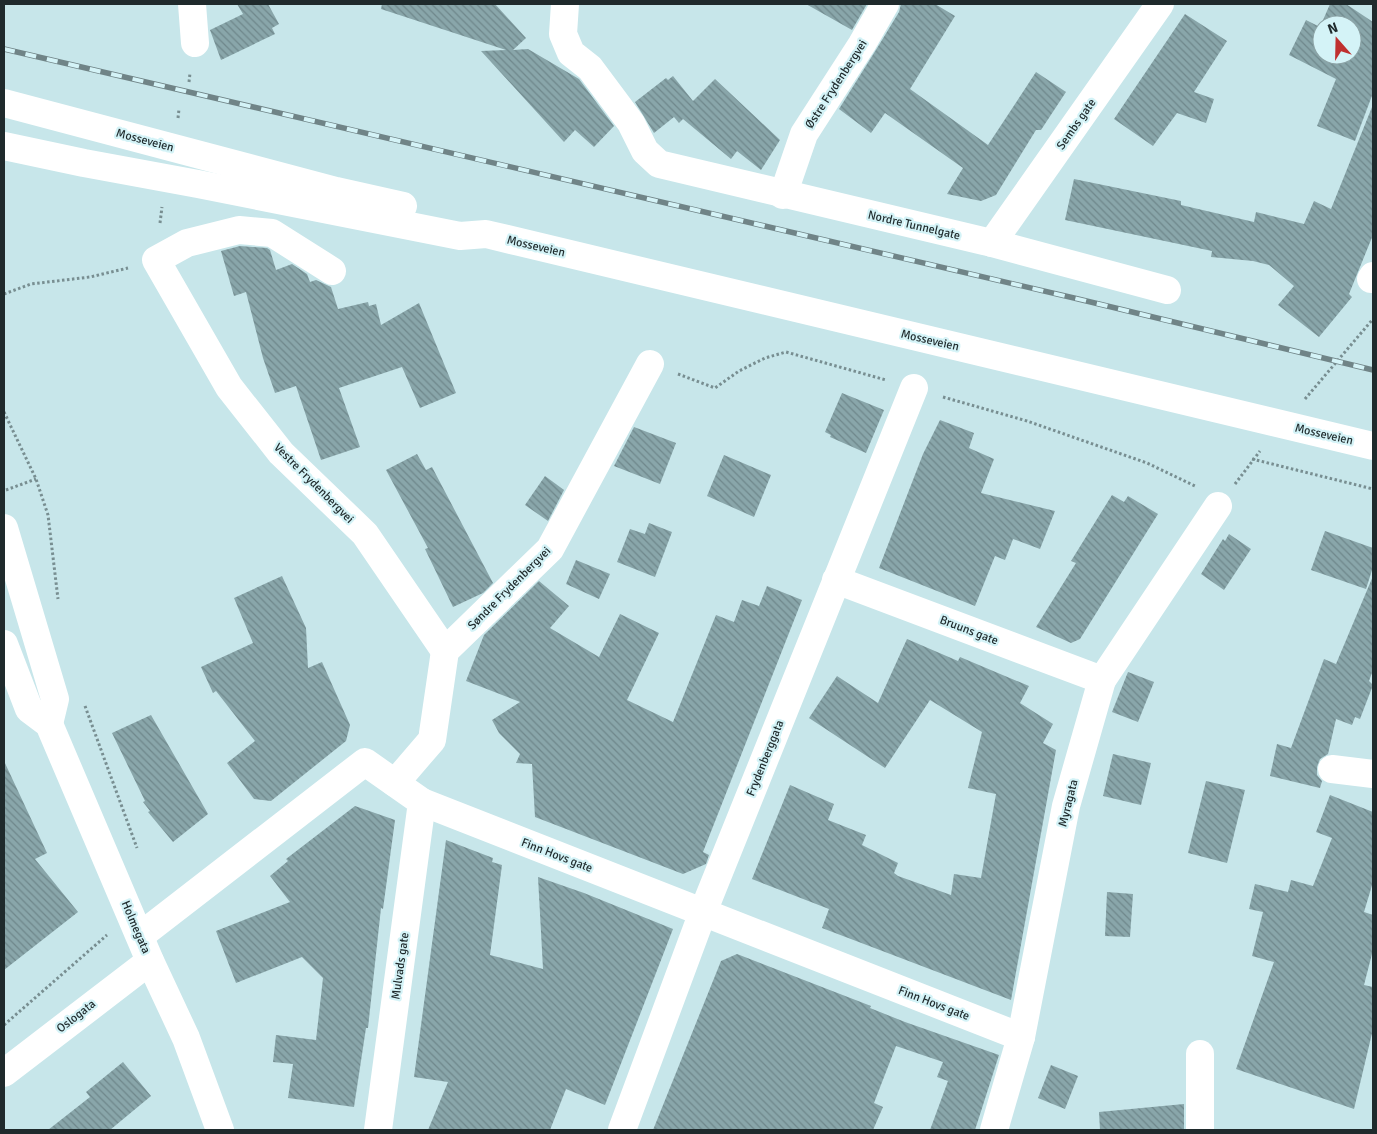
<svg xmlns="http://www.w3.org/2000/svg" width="1377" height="1134" viewBox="0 0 1377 1134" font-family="Signika,sans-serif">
<defs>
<pattern id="building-back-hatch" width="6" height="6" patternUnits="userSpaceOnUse" patternTransform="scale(1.25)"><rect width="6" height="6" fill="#89a6aa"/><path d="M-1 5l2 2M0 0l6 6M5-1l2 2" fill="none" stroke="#6f878b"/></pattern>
</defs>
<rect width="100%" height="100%" fill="#c7e6ea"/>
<g fill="url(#building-back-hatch)" fill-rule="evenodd">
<path d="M237 4H268L279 24 272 28 275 34 221 60 210 30 243 14Z"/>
<path d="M382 4H495L526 38 513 50 528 49 579 79 614 126 594 147 575 130 564 142 481 51 506 50 381 9Z"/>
<path d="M806 4H867L852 30Z"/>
<path d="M901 4H935L955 16 910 89 988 145 1036 72 1066 92 1041 130H1036L996 195 981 201 947 194 963 168 885 113 871 133 839 109 879 45 899 12Z"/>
<path d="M1330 4H1346L1373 22V93L1355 141 1317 126 1336 79 1289 55 1306 20 1320 27ZM1322 25H1352V55H1322Z"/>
<path d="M1185 14 1227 41 1194 92 1214 99 1206 123 1177 113 1153 146 1114 119Z"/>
<path d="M673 76 693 101 715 79 780 140 761 170 737 151 731 159 683 119 679 123 674 117 654 133 635 102 666 78 668 80Z"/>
<path d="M1372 107 1373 235 1349 294 1352 297 1319 337 1278 305 1294 286 1269 265 1253 261 1211 257 1212 251 1065 220 1074 179 1181 201V205L1254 222 1256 212 1304 224 1314 201 1331 209Z"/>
<path d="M240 246 267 248 270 250 276 270 292 264 307 274 310 282 316 280 331 287 338 309 368 302 369 306 376 304 381 325 419 303 456 393 420 408 402 367 339 388 360 447 321 460 296 386 275 393 263 358 246 292 234 296 221 251Z"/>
<path d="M842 393 884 410 866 453 830 437 831 435 825 432Z"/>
<path d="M940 420 974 433 969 448 994 459 981 493 1055 511 1040 549 1013 539 1005 560 995 556 975 606 879 568 923 454Z"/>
<path d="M634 427 676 443 660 484 614 466Z"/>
<path d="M417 454 426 470 432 467 493 583 483 593 453 607 425 549 428 548 386 470Z"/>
<path d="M724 455 771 475 754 517 707 496Z"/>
<path d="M545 476 564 490 548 521 525 505Z"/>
<path d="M1112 495 1124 502 1128 496 1158 514 1080 639 1071 643 1036 627 1076 563 1071 561Z"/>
<path d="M649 523 672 532 655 577 617 562 630 529 645 534Z"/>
<path d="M1325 531 1373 548V567L1366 589 1311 570Z"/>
<path d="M1229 534 1251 549 1224 590 1201 574 1223 539 1225 541Z"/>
<path d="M576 560 610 574 599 599 566 584Z"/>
<path d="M282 576 306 628 308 668 322 662 350 725 346 741 271 801 254 799 227 763 255 741 216 691 213 693 201 667 253 643 234 598Z"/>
<path d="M1373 576V670L1369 681 1373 685 1360 719 1355 717 1352 725 1336 719 1328 754 1320 759 1317 767V775L1322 781 1320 788 1270 776 1277 744 1291 748 1324 659 1336 664Z"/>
<path d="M539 581 569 606 550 628 599 657 620 614 659 633 627 700 673 722 716 615 734 622 742 600 759 606 767 586 802 600 703 852 709 855 706 864 683 874 535 817 532 764 516 763 520 754 499 733 492 720 520 702 466 681 484 635Z"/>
<path d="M907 639 958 661 960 657 1029 686 1020 703 1053 724 1043 743 1056 750 1011 1000 822 928 829 909 752 879 790 785 834 804 828 820 866 835 862 845 898 863 894 873 898 876 951 895 954 874 981 878 996 794 968 788 982 732 930 700 885 768 809 718 837 676 878 703Z"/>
<path d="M1128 672 1154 682 1138 722 1112 712Z"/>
<path d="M151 715 208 814 173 842 148 812 150 811 143 802 145 801 112 733Z"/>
<path d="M1113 754 1151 763 1141 805 1103 796Z"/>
<path d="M4 761 47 853 35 859 78 912 4 970Z"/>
<path d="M1206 781 1245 790 1227 863 1188 853Z"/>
<path d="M1330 795 1373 812V882L1364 912 1373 915V950L1364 985 1373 987V1029L1354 1109 1236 1069 1274 962 1252 956 1263 912 1249 909 1255 884 1288 892 1291 880 1313 886 1332 838 1316 832Z"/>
<path d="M355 806 395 820 383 909 381 908 368 1028H366L354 1107 288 1098 293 1064 273 1062 276 1035 316 1040 323 978 302 957 236 983 216 931 290 902 270 876 288 861 286 859Z"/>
<path d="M446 840 493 858 492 862 502 865 490 955 543 969 538 877 584 893 673 929 605 1105 566 1089 550 1130H428L448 1082 414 1077Z"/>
<path d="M1107 892 1133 894 1130 937 1105 936Z"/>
<path d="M737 954 871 1006 870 1008 905 1022 999 1055 975 1130H930L948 1081 937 1077 943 1062 896 1046 874 1103 883 1107 873 1130H653L721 961Z"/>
<path d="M123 1062 151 1096 110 1130H48L90 1097 86 1092Z"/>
<path d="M1051 1065 1078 1076 1065 1109 1038 1098Z"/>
<path d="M1184 1104V1130H1100L1099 1112Z"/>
</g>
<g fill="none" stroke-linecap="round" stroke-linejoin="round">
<g stroke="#788e91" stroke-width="3" stroke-dasharray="2.5 2.5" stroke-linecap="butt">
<path d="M189 82 190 73"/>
<path d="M178 118 179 109"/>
<path d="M160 223 162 207"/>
<path d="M4 294 31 284 90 277 128 268"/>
<path d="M678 374 715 388 739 371 765 358 786 352 886 380"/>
<path d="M943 397 1027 421 1147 463 1195 486"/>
<path d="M1305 399 1373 319"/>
<path d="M4 412 36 479 48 515 58 599"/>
<path d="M1252 459 1373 489"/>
<path d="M1235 484 1260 451"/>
<path d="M6 490 36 479"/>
<path d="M85 706 137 848"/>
<path d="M4 1025 107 935"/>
</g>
<g stroke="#fff" stroke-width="28">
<path d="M192 4 195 43"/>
<path d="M565 4 563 34 571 53 590 68 631 123 645 151 659 164 992 243 1167 290"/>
<path d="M783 195 804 134 862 44 885 4"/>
<path d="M992 243 1160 4"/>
<path d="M332 271 272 233 239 230 187 243 156 260 229 387 281 453 365 534 445 651"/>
<path d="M1371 279 1373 276"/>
<path d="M4 528 55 699 49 724"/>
<path d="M836 580 1102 680"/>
<path d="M4 644 29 709 49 724 150 961 186 1038 220 1130"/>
<path d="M1332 769 1373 774"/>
<path d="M395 783 432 740 445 651 550 549 650 364"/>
<path d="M140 936 365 762 422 802 1021 1037"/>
<path d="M4 1073 150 961"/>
<path d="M378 1130 422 802"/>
<path d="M622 1130 703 912 914 388"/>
<path d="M994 1130 1021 1037 1066 806 1102 680 1218 506"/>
<path d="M1200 1130V1054"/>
</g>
<g stroke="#fff" stroke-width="28">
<path d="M4 103 336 191 403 206"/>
<path d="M4 146 84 163 198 184 460 236 486 234 1373 446"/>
</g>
<defs>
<path id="rail" d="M4 49 1074 298 1373 370"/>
</defs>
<use href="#rail" stroke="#708487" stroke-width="5.5"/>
<use href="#rail" stroke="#d4f3f7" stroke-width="4" stroke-dasharray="11" stroke-linecap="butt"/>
</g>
<g text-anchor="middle" stroke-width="4.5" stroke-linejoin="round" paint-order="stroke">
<g font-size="12" fill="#1f2a2c" stroke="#d4f3f7">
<text transform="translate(836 84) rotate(-57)" y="4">Østre Frydenbergvei</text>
<text transform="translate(1076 124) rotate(-55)" y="4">Sembs gate</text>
<text transform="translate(145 140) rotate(15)" y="4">Mosseveien</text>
<text transform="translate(914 225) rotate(13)" y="4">Nordre Tunnelgate</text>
<text transform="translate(536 246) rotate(13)" y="4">Mosseveien</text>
<text transform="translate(930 340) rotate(13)" y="4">Mosseveien</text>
<text transform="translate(1324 434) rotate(13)" y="4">Mosseveien</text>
<text transform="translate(314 483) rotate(45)" y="4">Vestre Frydenbergvei</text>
<text transform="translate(509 588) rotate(-45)" y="4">Søndre Frydenbergvei</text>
<text transform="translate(969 630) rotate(21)" y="4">Bruuns gate</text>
<text transform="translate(765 758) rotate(-68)" y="4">Frydenberggata</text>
<text transform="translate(1068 803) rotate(-76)" y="4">Myragata</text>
<text transform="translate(557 855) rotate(21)" y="4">Finn Hovs gate</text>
<text transform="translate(136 927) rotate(67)" y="4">Holmegata</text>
<text transform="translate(400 966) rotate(-82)" y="4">Mulvads gate</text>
<text transform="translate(934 1003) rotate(21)" y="4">Finn Hovs gate</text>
<text transform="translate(76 1016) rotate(-38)" y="4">Oslogata</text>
</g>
</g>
<rect width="1377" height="1134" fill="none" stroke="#1f2a2c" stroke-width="10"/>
<g transform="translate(1337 40) rotate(340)"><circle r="24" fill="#d4f3f7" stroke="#8ca3a6"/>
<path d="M0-4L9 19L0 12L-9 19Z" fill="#bf302f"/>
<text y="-8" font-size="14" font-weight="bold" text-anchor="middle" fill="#1f2a2c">N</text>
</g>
</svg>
